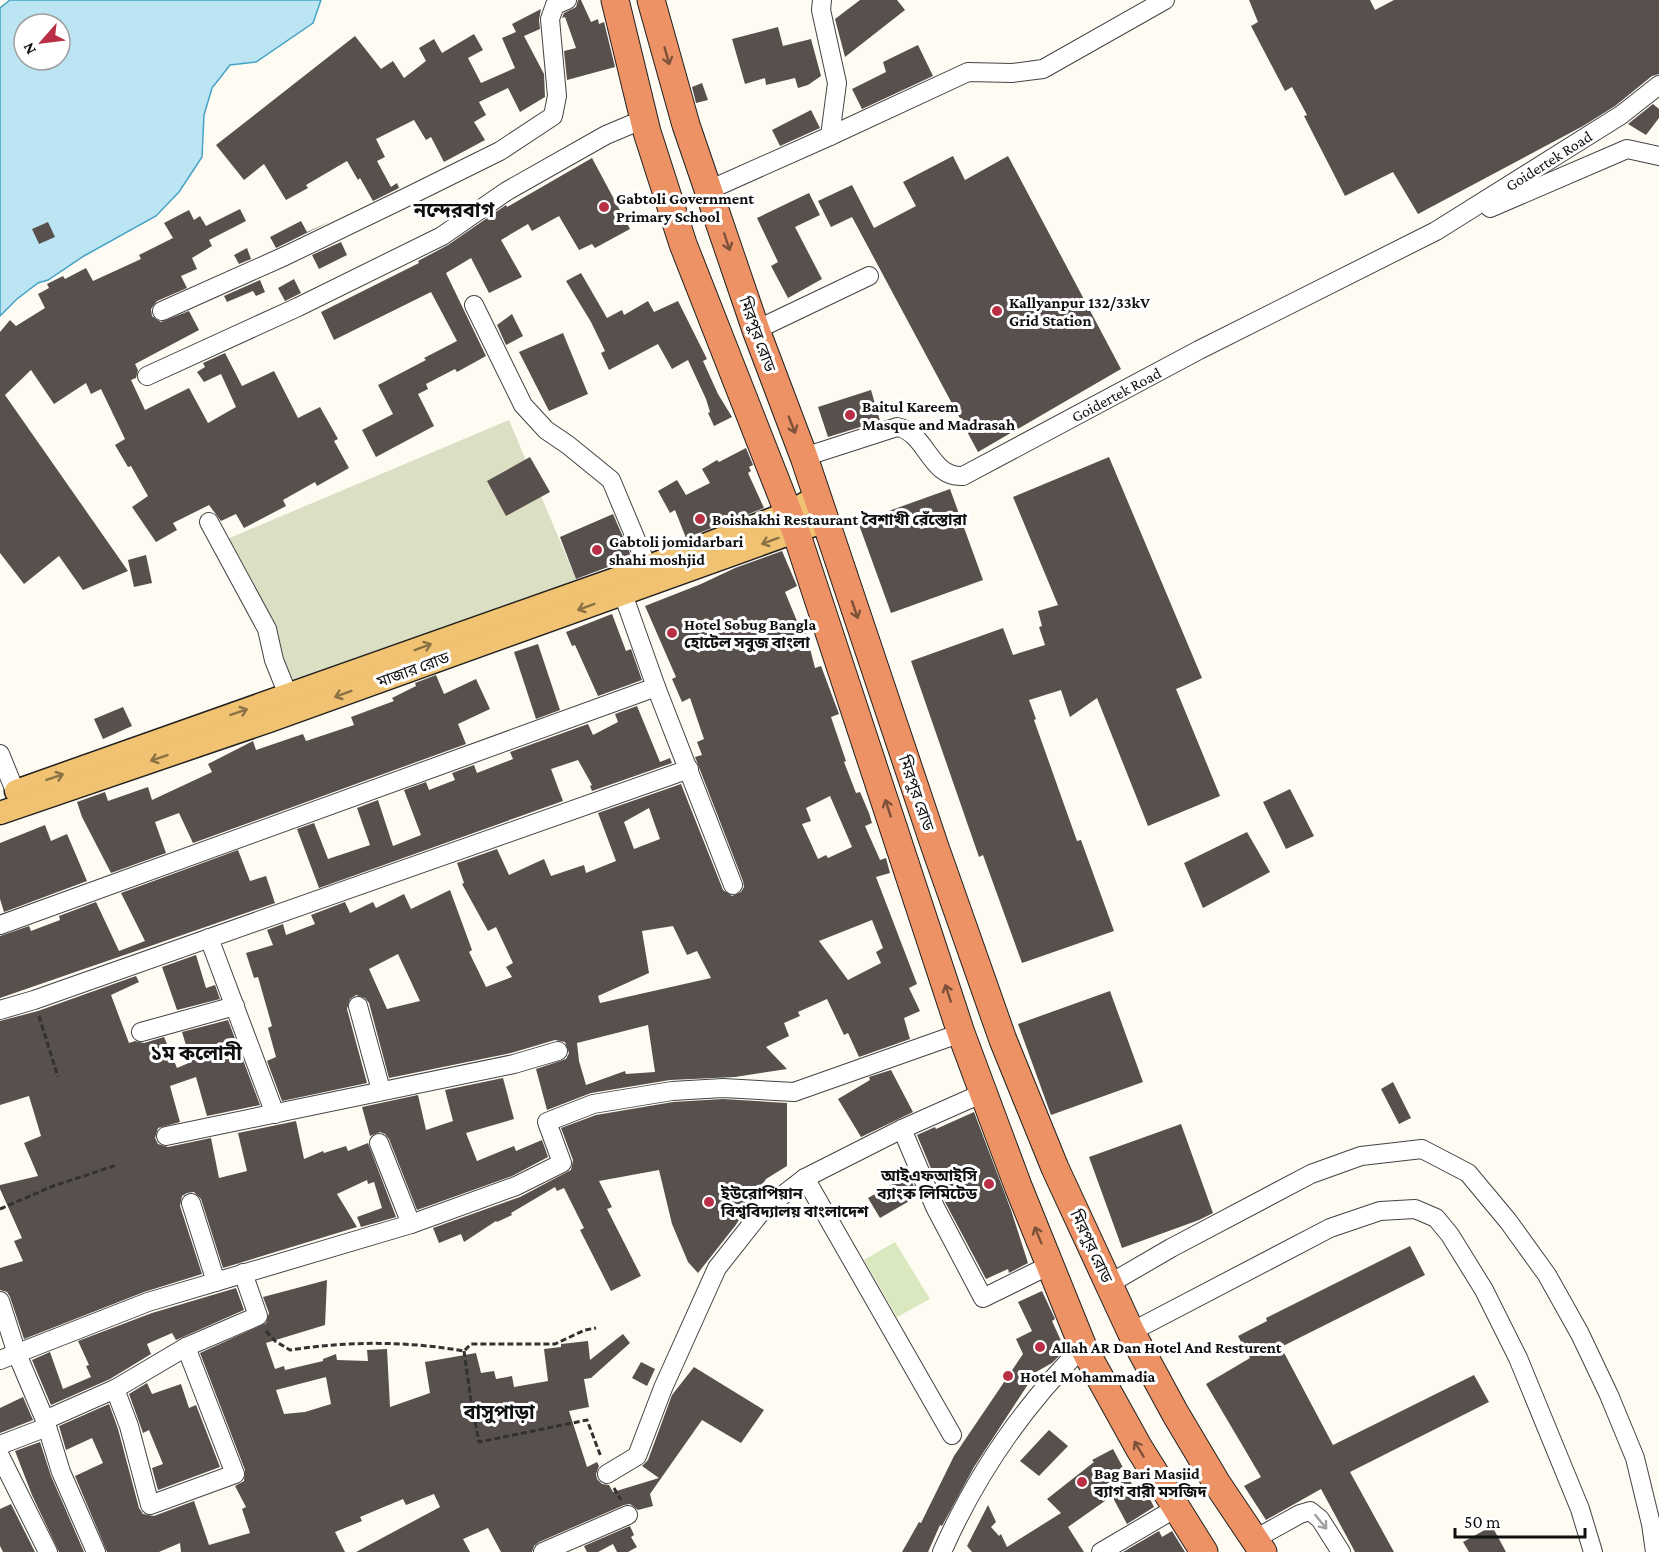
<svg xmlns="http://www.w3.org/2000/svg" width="1659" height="1552" viewBox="0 0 1659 1552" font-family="'Crimson Pro','Noto Sans Bengali',serif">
<rect width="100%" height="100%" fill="#fefbf3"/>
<path fill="#d9e8be" d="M895 1242 930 1299 897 1317 864 1260Z"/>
<path fill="#dbe0c4" d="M509 420 576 579 287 701 220 542Z"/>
<path fill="#bbe5f3" stroke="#46a2c6" stroke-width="1.5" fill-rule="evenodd" d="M10 0H321L313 23 256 62 230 65 212 88 204 115 202 157 179 192 156 216 84 256 48 280 38 283 17 299 0 316V8ZM24 24H60V60H24Z"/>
<g fill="#58504d" fill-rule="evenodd">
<path d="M578 0H581L591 22 598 19 599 24 604 22 615 67 567 80 564 51 576 48 565 17 562 18 564 13 576 7Z"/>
<path d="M860 0H897L905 10 845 57 835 19Z"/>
<path d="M1249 0H1370L1375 10 1394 0H1659V74L1652 76 1615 106 1583 126 1418 214 1393 172 1345 196 1304 116 1307 115 1292 87 1285 91 1251 26 1258 22Z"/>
<path d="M541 9 539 20 540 29 524 36 544 74 545 97 520 112 508 88 479 102 486 115 474 122 485 140 444 162 431 137 426 140 414 120 376 139 385 157 377 161 391 187 397 183 399 188 373 201 360 178 358 180 347 161 306 185 308 188 286 200 264 164 244 180 216 145 355 36 381 69 393 61 404 78 426 61 419 48 434 39 442 53 474 34 483 50 468 58 481 83 515 68 502 38 516 32 512 24Z"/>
<path d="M778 27 783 46 811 39 821 76 808 85 798 88 795 78 766 85 765 78 745 84 732 39Z"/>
<path d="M918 45 933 76 862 109 852 89 886 72 883 62Z"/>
<path d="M702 83 708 100 696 103 692 87Z"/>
<path d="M1653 104 1659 109V118L1646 135 1628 124Z"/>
<path d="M811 110 820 128 780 146 772 130Z"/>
<path d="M953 156 965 180 1008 156 1121 369 978 452 852 217 831 227 818 201 852 185 874 228 916 206 903 182Z"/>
<path d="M592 158 630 229 595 248 592 244 579 250 559 216 532 231 528 224 501 240 522 277 489 293 471 258 446 273 486 356 457 372 455 369 426 384 428 389 418 394 434 426 376 457 362 430 393 414 378 385 426 360 424 358 457 341 431 292 334 340 321 312 419 263 418 261 448 245 506 205 507 207Z"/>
<path d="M809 193 820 215 795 227 822 279 788 298 771 266 778 262 757 218Z"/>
<path d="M240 209 246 221 209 240 212 246 192 258 197 269 181 276 187 288 157 301 151 309 152 316 161 322 189 311 199 330 135 364 138 370 136 378 131 380 145 410 189 388 208 423 236 407 221 374 204 382 197 372 205 367 203 363 225 353 242 386 274 371 298 418 320 407 338 439 334 441 349 468 317 486 315 482 283 500 286 506 244 528 236 514 221 521 209 505 173 523 177 530 156 542 132 507 148 496 131 466 128 467 115 445 125 439 101 389 91 394 86 383 54 404 31 370 5 395 128 571 83 590 59 556 24 584 0 553V332L10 320 16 326 45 308 38 294 49 288 47 284 63 276 65 279 86 268 93 281 141 259 139 255 173 238 164 223 189 210 194 220 200 216 206 226Z"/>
<path d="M301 221 307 232 331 221 276 248 270 237Z"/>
<path d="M48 222 55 237 39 244 32 229Z"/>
<path d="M341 242 347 255 319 269 312 255Z"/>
<path d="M247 248 251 259 239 264 234 255Z"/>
<path d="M581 273 607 318 622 310 624 315 648 301 654 312 678 301 707 359 703 361 718 394 732 417 714 426 708 413 710 412 706 399 688 360 672 369 658 344 609 370 601 353 605 351 591 322 566 281Z"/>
<path d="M294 279 301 293 285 301 278 288Z"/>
<path d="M260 280 265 292 256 296 253 291 227 302 224 296Z"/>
<path d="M512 314 523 336 506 345 497 325Z"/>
<path d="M563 333 588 394 549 411 519 352Z"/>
<path d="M871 390 880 421 828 437 818 407Z"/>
<path d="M746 448 753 465 749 467 751 471 748 473 764 508 686 538 675 510 670 513 658 491 677 480 686 495 710 483 702 469 717 460 719 462Z"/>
<path d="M530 457 550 492 506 516 487 481Z"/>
<path d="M1109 457 1202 678 1176 689 1220 796 1148 826 1097 698 1070 717 1061 690 1029 700 1036 719 1034 720 1077 841 1081 840 1114 931 1022 963 983 855 979 857 911 661 1003 628 1013 655 1045 645 1039 627 1042 626 1038 611 1058 605 1013 497Z"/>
<path d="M950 489 983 580 891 613 858 522Z"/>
<path d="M613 514 632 558 576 579 560 537Z"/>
<path d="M782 551 797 586 785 592 799 626 804 625 815 668 821 666 839 714 831 717 846 761 844 762 856 793 860 792 869 813 872 823 865 826 880 860 886 858 890 873 876 877 917 984 909 988 920 1011 904 1018 910 1039 859 1057 848 1033 844 1035 827 999 798 1012 800 1016 784 1023 789 1036 766 1047 787 1069 735 1077 670 1080 591 1093 547 1110 536 1069 566 1059 569 1053 565 1042 555 1040 511 1053 389 1078 369 1003 365 998 356 995 350 999 347 1009 367 1083 282 1101 267 1061 276 1057 268 1028 272 1026 258 977 254 978 246 953 273 945 267 930 283 924 286 935 315 924 311 915 345 902 350 913 373 902 376 908 404 894 411 909 450 890 472 950 469 952 486 987 512 977 506 967 513 963 496 927 488 931 462 884 464 883 457 863 497 849 509 875 544 859 551 876 584 865 586 873 616 861 598 813 681 784 723 890 732 896 741 892 744 887 743 881 695 757 702 755 697 742 704 739 690 698 682 702 672 679 676 677 645 606 701 584 735 568ZM830 796 852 847 828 858 826 855 818 859 802 824 811 821 806 808ZM649 808 660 839 634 849 624 822ZM872 920 883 948 876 952 881 963 848 980 819 941ZM673 926 687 955 697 951 711 978 600 1003 598 996 649 973 642 931ZM398 954 420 1001 387 1009 369 969ZM648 1025 655 1072 626 1074 625 1071 586 1085 579 1061 577 1043Z"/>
<path d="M146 555 152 583 134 587 128 560Z"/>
<path d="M612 614 626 651 631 649 642 680 598 696 575 645 572 646 566 632Z"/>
<path d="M538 644 560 710 536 719 514 652Z"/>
<path d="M436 675 444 694 476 679 490 709 458 724 466 744 193 843 179 813 155 822 166 853 111 873 82 817 77 802 105 792 108 801 148 787 152 800 212 772 208 764 253 741 256 750 303 734 306 741 354 725 351 717 394 701 392 698 416 686 415 683Z"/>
<path d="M637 706 660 762 670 758 672 763 592 791 590 786 592 785 578 760 551 769 563 801 319 888 297 829 314 823 328 859 370 845 357 808 378 800 393 846 421 835 404 790 426 782 429 790 455 780 452 773 474 765 477 773 513 759 510 752 588 724 593 735 618 722 615 714Z"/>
<path d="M123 707 132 726 103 739 94 719Z"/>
<path d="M1290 789 1314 836 1286 849 1263 802Z"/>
<path d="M45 825 51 841 67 834 87 881 4 912 0 899V843Z"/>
<path d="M1247 832 1270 872 1203 908 1184 863Z"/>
<path d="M238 850 250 881 266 876 275 903 0 998V936L29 926 31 931 60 920 59 916 96 902 119 951 145 941 121 893Z"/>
<path d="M196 955 206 988 215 985 220 999 177 1010 162 967Z"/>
<path d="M136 976 139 982 111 995 129 1043 135 1041 144 1043 164 1037 177 1068 191 1062 182 1032 228 1020 260 1105 207 1116 196 1077 170 1086 180 1122 158 1128 155 1138 158 1144 168 1147 211 1138 219 1178 247 1171 238 1133 296 1121 304 1159 323 1151 324 1153 346 1146 348 1151 368 1143 396 1217 361 1227 357 1217 382 1208 374 1182 368 1184 367 1180 337 1194 357 1227 223 1268 201 1199 194 1192 187 1193 182 1196 180 1206 202 1274 144 1292 24 1339 10 1297 7 1292 0 1290V1268L23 1261 14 1241 22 1238 0 1189V1185L38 1176 24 1143 41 1136 29 1096 0 1105V1021L38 1011Z"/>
<path d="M1110 991 1143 1082 1051 1115 1018 1024Z"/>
<path d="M891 1070 913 1112 861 1137 838 1099 870 1080 869 1077Z"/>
<path d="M503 1078 514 1119 466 1133 477 1161 514 1146 516 1151 542 1140 548 1157 512 1176 417 1210 389 1139 385 1134 380 1132 370 1136 362 1107 418 1095 426 1130 453 1121 445 1090Z"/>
<path d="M1393 1082 1411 1118 1399 1124 1381 1089Z"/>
<path d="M723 1099 787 1103V1166L766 1179 735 1226 698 1273 688 1262 672 1224 659 1170 599 1181 612 1207 607 1209 641 1276 611 1291 580 1230 584 1228 564 1188 557 1191 555 1187 511 1213 512 1215 497 1222 496 1221 464 1242 461 1234 439 1243 433 1228 520 1197 571 1170 573 1160 561 1128 596 1115 673 1102Z"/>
<path d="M974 1112 1011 1210 1028 1263 1009 1273 1008 1269 986 1279 945 1202 917 1135 935 1127 936 1129Z"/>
<path d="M1181 1124 1213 1213 1199 1220 1122 1248 1089 1157Z"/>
<path d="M909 1175 918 1196 880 1218 868 1198Z"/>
<path d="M1410 1246 1425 1275 1281 1347 1333 1445 1474 1375 1489 1402 1350 1472 1394 1552H1355L1321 1489 1266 1520 1244 1486 1261 1477 1206 1384 1250 1358 1238 1336 1267 1321 1266 1318Z"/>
<path d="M327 1280 325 1325 266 1343 275 1369 284 1366 285 1370 323 1361V1359L336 1354 337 1360 368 1361 367 1350 387 1349 390 1407 430 1393 425 1362 476 1353 481 1373 494 1371 496 1379 512 1376 514 1387 548 1381 544 1349 561 1347V1344L588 1341 590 1360 623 1334 630 1343 591 1378 584 1379 589 1407 569 1411 587 1467 597 1462 599 1466 596 1474 597 1479 602 1484 609 1485 613 1492 659 1478 642 1466 648 1460 672 1395 694 1367 764 1410 741 1443 702 1420 650 1494 653 1506 638 1510 630 1504 624 1505 539 1542 534 1546 532 1552H501L488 1528 463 1539 470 1552H356L440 1507 434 1494 406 1505 403 1499 360 1517 362 1521 335 1532 345 1552H181L180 1543 159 1552H107L75 1476 103 1463 92 1438 66 1450 59 1426 109 1404 118 1429 139 1508 143 1514 154 1516 194 1501 209 1545 250 1533 242 1509 246 1507 235 1486 244 1481 245 1470 200 1353 266 1323 269 1313 263 1297ZM326 1377 331 1404 305 1412 284 1414 276 1390Z"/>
<path d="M236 1288 244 1310 176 1340 172 1333 147 1344 151 1354 110 1379 51 1405 32 1360 50 1352 63 1389 91 1377 86 1366 89 1365 78 1341 152 1313Z"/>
<path d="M1042 1291 1055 1319 1052 1321 1063 1345 1056 1349 1059 1356 1052 1363 1036 1372 974 1467 942 1526 940 1525 928 1552H902L919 1522 921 1523 954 1456 1023 1354 1016 1339 1032 1331 1018 1302Z"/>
<path d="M641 1362 655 1369 647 1386 632 1378Z"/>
<path d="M147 1383 152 1394 181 1384 189 1408 196 1405 220 1467 158 1490 152 1468 163 1464 149 1430 143 1433 129 1394Z"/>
<path d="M23 1397 33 1420 0 1433V1408Z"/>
<path d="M1049 1430 1068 1446 1039 1476 1020 1461Z"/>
<path d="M40 1442 51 1476 84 1552H59L32 1495 15 1451Z"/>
<path d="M1113 1449 1140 1499 1148 1495 1154 1507 1127 1524 1112 1496 1068 1527 1084 1552H972L967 1546 988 1505 996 1522 991 1527 999 1536 1001 1534 1007 1547 1061 1513 1047 1499 1094 1462 1092 1460Z"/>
<path d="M11 1504 35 1552H3L0 1546V1509Z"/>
<path d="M630 1526 634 1535 631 1537 637 1547 628 1552H617L613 1544 598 1552H587L584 1546Z"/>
<path d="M1492 1526 1506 1552H1469L1463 1542Z"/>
<path d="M1159 1531 1162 1537 1172 1531 1185 1552H1123Z"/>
</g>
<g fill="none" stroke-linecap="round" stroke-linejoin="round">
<defs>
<g id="minor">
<path d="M822 0 821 10 837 83 830 136"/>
<path d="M709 190 830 136 968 72 1012 73 1043 69 1165 0"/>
<path d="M1490 208 1627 149 1659 156"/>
<path d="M474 305 523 405 546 430 568 445 611 480 647 566"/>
<path d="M162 311 285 256 409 196 500 151 553 116 557 96 550 19 555 5 567 0"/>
<path d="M756 330 869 276"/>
<path d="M147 376 298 307 442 236 507 191 606 135 644 119"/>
<path id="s1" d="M804 457 897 427C927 432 929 478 963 476L1199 350 1436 231 1621 115 1659 85"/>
<path d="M209 522 267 629 274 660 288 695"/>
<path d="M623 594 656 687 733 885"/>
<path d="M0 754 15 791"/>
<path d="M0 925 656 687"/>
<path d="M209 938 275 1114"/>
<path d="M358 1006 381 1090"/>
<path d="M0 1010 34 1000 689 769"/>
<path d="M141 1032 235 1006"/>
<path d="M902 1129 935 1207 983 1298 1050 1265"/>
<path d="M166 1136 514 1064 558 1051"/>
<path d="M805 1178 952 1435"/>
<path d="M191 1203 216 1282"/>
<path d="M411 1224 516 1186 562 1163 547 1122 593 1104 672 1091 723 1088 794 1092 961 1033"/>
<path d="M1109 1284 1171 1248 1311 1174 1361 1156 1422 1149 1468 1173 1508 1221 1547 1275 1580 1334 1609 1395 1635 1458 1651 1524 1655 1552"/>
<path d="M0 1301 17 1354 45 1420 61 1472 96 1552"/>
<path d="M1131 1332 1330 1228 1380 1211 1415 1209 1436 1218 1450 1235 1484 1290 1518 1358 1580 1509 1593 1552"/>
<path d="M0 1360 148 1302 411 1224 379 1143"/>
<path d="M115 1389 186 1347"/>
<path d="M45 1420 115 1389 129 1426 150 1505 235 1474 186 1347 258 1316 243 1273"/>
<path d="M0 1445 47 1427"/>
<path d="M0 1456 48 1552"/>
<path d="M607 1474 637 1456 663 1388 717 1268 762 1211 805 1178 902 1129 983 1093"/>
<path d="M1255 1539 1300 1514 1310 1511 1320 1519 1341 1552"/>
<path d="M543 1552 628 1515"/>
<path d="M942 1552C976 1475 1023 1406 1083 1347"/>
<path d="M1101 1552 1176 1508"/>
</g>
<g id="major">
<path d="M16 791 618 578 788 513 817 497"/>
<path d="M0 813 269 721 825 521"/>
</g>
<g id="highway">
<path d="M615 0 647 132 683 244 796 532 961 1033 1018 1186 1083 1347 1139 1448 1204 1552"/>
<path d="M651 0 686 125 756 330 804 457 935 847 1003 1040 1055 1168 1131 1332 1175 1413 1216 1482 1263 1552"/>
</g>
</defs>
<use href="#minor" stroke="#434343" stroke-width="20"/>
<use href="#major" stroke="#212121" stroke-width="25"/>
<use href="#highway" stroke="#212121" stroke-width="29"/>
<g stroke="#323232" stroke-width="3" stroke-dasharray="6 3" stroke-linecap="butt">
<path d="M39 1016 58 1077"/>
<path d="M0 1209 53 1186 117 1165"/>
<path d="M266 1331 275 1341 290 1350C347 1341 407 1341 464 1351L471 1344H555L585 1330 596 1328"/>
<path d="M464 1351 471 1401 479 1442 587 1420 601 1457"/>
<path d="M614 1488 621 1500"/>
</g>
<use href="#minor" stroke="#fff" stroke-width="18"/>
<use href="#major" stroke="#f0c271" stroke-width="22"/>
<use href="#highway" stroke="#ec9264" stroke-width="27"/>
</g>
<defs><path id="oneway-shaft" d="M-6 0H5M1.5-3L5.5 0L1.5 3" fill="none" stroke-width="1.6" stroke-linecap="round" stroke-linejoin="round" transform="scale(1.5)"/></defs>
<g stroke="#7e513a">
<use href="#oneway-shaft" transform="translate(667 56) rotate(74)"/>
<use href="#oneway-shaft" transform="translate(727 242) rotate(72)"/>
<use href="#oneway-shaft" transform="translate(792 425) rotate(69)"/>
<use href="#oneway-shaft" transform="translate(855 610) rotate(71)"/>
<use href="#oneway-shaft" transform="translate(888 808) rotate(-108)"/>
<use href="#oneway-shaft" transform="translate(948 993) rotate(-108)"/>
<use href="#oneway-shaft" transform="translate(1038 1235) rotate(-112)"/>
<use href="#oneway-shaft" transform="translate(1139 1449) rotate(-121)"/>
</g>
<g stroke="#8b7245">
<use href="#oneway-shaft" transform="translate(770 541) rotate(160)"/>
<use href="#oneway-shaft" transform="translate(586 607) rotate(160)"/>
<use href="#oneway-shaft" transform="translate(423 647) rotate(-20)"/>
<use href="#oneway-shaft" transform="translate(343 694) rotate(160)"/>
<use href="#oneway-shaft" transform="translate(239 712) rotate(-19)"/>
<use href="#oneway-shaft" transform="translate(159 758) rotate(161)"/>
<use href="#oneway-shaft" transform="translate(55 777) rotate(-19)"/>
</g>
<use stroke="#9f9f9f" href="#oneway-shaft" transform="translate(1321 1522) rotate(51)"/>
<g fill="#b92f46" stroke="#fff" stroke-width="2">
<circle cx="604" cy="207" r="6"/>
<circle cx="997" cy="311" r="6"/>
<circle cx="850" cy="415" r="6"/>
<circle cx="700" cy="519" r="6"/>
<circle cx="597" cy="550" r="6"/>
<circle cx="672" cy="633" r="6"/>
<circle cx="989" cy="1184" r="6"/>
<circle cx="709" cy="1202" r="6"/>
<circle cx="1040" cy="1347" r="6"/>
<circle cx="1008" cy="1376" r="6"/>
<circle cx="1082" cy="1482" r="6"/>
</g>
<g text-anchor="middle" stroke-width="6" stroke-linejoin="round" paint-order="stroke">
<g font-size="16" fill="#101010" stroke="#fff">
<text dy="6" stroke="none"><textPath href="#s1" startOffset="849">Goidertek Road</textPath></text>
<text transform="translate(758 334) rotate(70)" y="6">মিরপুর রোড</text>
<text dy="6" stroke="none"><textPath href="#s1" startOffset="357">Goidertek Road</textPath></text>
<text transform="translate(413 669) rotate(-20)" y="6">মাজার রোড</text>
<text transform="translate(917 793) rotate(71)" y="6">মিরপুর রোড</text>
<text transform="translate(1092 1246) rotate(65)" y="6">মিরপুর রোড</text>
</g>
<g font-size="16" font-weight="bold" fill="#101010" stroke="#fff" text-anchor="start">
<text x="616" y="204">Gabtoli Government<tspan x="616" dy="18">Primary School</tspan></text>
<text x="1009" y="308">Kallyanpur 132/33kV<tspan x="1009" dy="18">Grid Station</tspan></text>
<text x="862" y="412">Baitul Kareem<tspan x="862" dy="18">Masque and Madrasah</tspan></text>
<text x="712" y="525">Boishakhi Restaurant বৈশাখী রেঁস্তোরা</text>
<text x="609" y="547">Gabtoli jomidarbari<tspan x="609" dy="18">shahi moshjid</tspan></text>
<text x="684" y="630">Hotel Sobug Bangla<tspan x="684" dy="18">হোটেল সবুজ বাংলা</tspan></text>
<text x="977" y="1181" text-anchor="end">আইএফআইসি<tspan x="977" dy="18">ব্যাংক লিমিটেড</tspan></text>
<text x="721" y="1199">ইউরোপিয়ান<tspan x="721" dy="18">বিশ্ববিদ্যালয় বাংলাদেশ</tspan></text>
<text x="1052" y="1353">Allah AR Dan Hotel And Resturent</text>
<text x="1020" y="1382">Hotel Mohammadia</text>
<text x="1094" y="1479">Bag Bari Masjid<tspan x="1094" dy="18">ব্যাগ বারী মসজিদ</tspan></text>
</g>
<g font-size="20" font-weight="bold" fill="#101010" stroke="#fff">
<text x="454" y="217">নন্দেরবাগ</text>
<text x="196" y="1060">১ম কলোনী</text>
<text x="499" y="1419">বাসুপাড়া</text>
</g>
</g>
<g transform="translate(42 42) rotate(242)"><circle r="28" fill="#ffffff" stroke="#9f9f9f" stroke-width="1.5"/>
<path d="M0-4.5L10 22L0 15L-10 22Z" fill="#b92f46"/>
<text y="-9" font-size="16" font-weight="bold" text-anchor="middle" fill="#101010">N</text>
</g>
<path d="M1455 1528v9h130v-9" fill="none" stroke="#101010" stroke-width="3"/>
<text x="1464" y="1528" font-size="18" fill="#101010" stroke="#ffffff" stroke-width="4.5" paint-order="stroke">50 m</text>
</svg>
